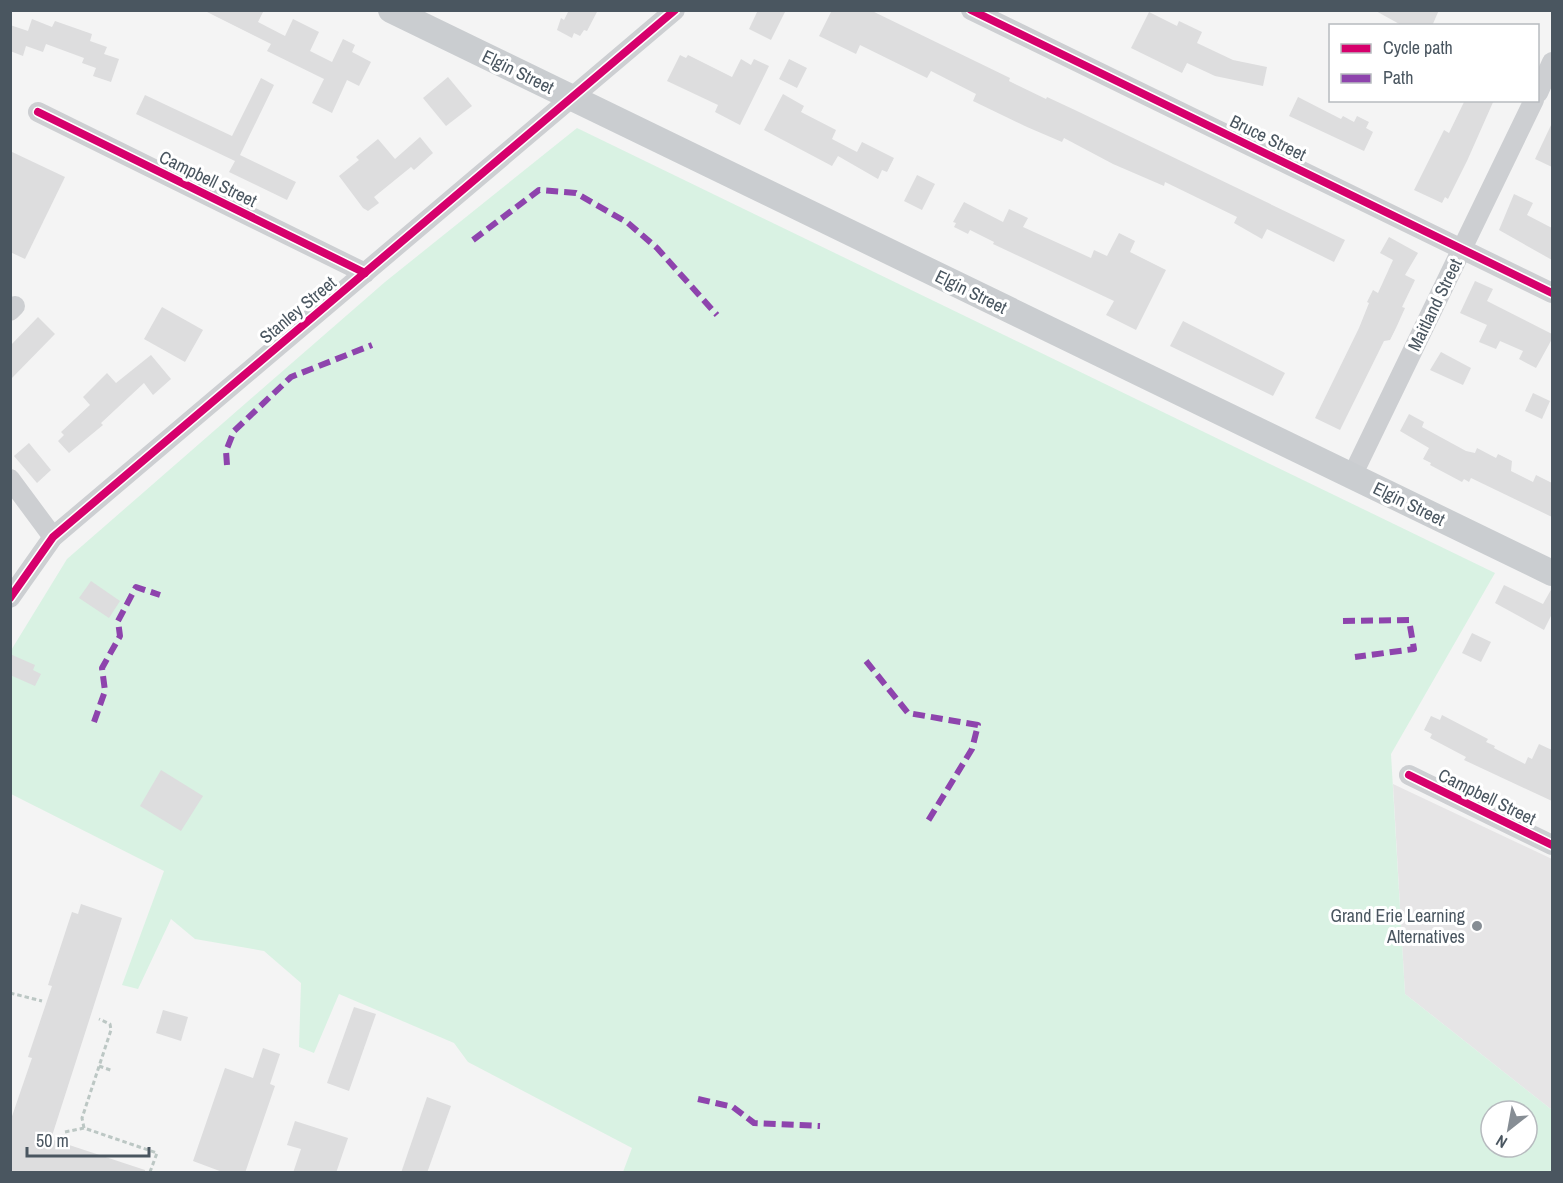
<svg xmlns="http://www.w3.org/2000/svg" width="1563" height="1183" viewBox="0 0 1563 1183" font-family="'Archivo Narrow',sans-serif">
<rect width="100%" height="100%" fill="#f4f4f4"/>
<path fill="#e6e5e6" d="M1393 784 1552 859V1110L1405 994Z"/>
<path fill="#d9f2e3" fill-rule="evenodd" d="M577 128 1495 573 1391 754 1405 994 1552 1110V1172H623L632 1148 468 1062 454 1043 339 994 314 1053 299 1047 301 983 264 951 195 939 171 919 138 989 122 985 164 871 11 794 10 652 67 559 385 282ZM1491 1111H1527V1147H1491Z"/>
<g fill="#ddddde">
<path d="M203 10H264L258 22 285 36 293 19 319 32 310 51 332 62 343 39 355 45 352 52 371 62 359 86 347 80 332 113 312 103 324 79 267 51 271 44Z"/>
<path d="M569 10H598L587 31 584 30 580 36 574 33 572 38 557 30 561 18 564 20Z"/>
<path d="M758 10H786L771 40 749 29Z"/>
<path d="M832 10H870L1010 78 1009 81 1046 99 1047 97 1077 111 1345 240 1334 262 1267 229 1262 239 1234 223 1237 217 1165 182 1164 186 1113 164 1064 138 1062 142 1027 127 973 101 976 94 931 71 927 78 860 45 856 54 819 36Z"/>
<path d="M1374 10H1439L1432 26H1403Z"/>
<path d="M1149 12 1177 26 1179 21 1202 32 1197 43 1233 60 1267 67 1263 86 1215 76 1187 63 1182 73 1131 48Z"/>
<path d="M32 19 52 27 55 21 92 34 90 41 107 47 104 54 119 59 111 82 93 76 96 68 82 63 84 58 46 44 43 52 26 46 23 56 10 51V25L28 31Z"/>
<path d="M680 55 686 58 688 55 732 77 741 59 751 65 754 59 769 66 740 125 715 112 718 105 667 81Z"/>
<path d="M789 59 807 68 797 88 779 79Z"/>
<path d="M448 77 472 106 446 126 423 98Z"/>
<path d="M261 78 274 85 240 155 296 182 287 200 229 172 235 161 136 114 145 95 232 136Z"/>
<path d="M783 94 804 106 801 112 836 130 832 139 857 152 862 142 894 158 887 172 882 170 878 179 838 156 832 166 764 130Z"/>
<path d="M1298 97 1341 119 1343 116 1354 122 1357 116 1369 122 1366 128 1373 132 1364 151 1289 116Z"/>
<path d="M1465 100H1494L1467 161 1448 199 1445 197 1442 203 1414 190 1444 130 1449 133Z"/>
<path d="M1552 123V167L1535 159Z"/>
<path d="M420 137 433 153 414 170 411 167 374 197 379 203 368 211 363 208 339 176 359 160 356 157 378 139 395 159Z"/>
<path d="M10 151 65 177 25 259 10 252Z"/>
<path d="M917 175 935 184 922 210 904 201Z"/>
<path d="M1514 194 1533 203 1527 215 1552 228V260L1499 230Z"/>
<path d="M964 202 1003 222 1009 209 1028 218 1023 227 1091 258 1094 250 1107 256 1119 233 1135 241 1130 252 1166 270 1136 330 1106 315 1114 301 993 244 994 242 970 230 968 234 954 227 956 223 953 222Z"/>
<path d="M1389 237 1418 253 1405 275 1415 280 1402 307 1405 308 1396 328 1390 340 1384 341 1340 430 1315 418 1359 328 1369 303 1367 302 1373 290 1378 293 1393 260 1380 253Z"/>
<path d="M1475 281 1493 289 1487 301 1552 334V339L1536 368 1519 359 1523 351 1500 341 1496 349 1479 342 1487 325 1460 313Z"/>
<path d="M162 307 203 330 185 362 144 339Z"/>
<path d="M38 317 55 334 10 380V346Z"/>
<path d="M1183 321 1285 373 1273 396 1170 346Z"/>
<path d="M1441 352 1471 368 1463 385 1430 370Z"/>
<path d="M151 355 171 379 153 395 144 383 101 423 103 425 69 453 58 441 64 435 61 432 90 405 83 397 107 373 116 383Z"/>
<path d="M1533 393 1550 401 1542 419 1525 411Z"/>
<path d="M1409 414 1424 422 1422 427 1466 451 1475 453 1477 448 1496 458 1498 454 1512 461 1511 471 1533 482 1536 475 1552 483V517L1471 478 1469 482 1464 479 1462 482 1430 465 1431 463 1423 459 1429 448 1400 431Z"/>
<path d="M29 443 51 470 37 483 14 456Z"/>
<path d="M91 581 120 601 109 618 79 598Z"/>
<path d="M1504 585 1543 604 1552 588V614L1544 630 1495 603Z"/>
<path d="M1472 633 1491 642 1481 662 1462 653Z"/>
<path d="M10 654 35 665 33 670 41 674 35 686 10 675Z"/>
<path d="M1442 715 1488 739 1486 742 1495 746 1494 748 1525 764 1528 757 1532 759 1539 744 1552 750V801L1464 760 1466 757 1430 738 1432 734 1424 730 1431 716 1440 720Z"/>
<path d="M161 770 203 796 181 831 140 806Z"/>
<path d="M81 904 122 918 51 1139 145 1170V1173H10V1122L32 1058 28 1057 52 986 48 985 67 927 72 912 78 914Z"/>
<path d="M354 1007 376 1014 349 1091 327 1083Z"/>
<path d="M163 1010 188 1017 181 1041 156 1033Z"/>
<path d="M263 1048 280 1054 270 1084 275 1086 245 1173H225L193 1161 225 1068 253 1078Z"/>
<path d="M427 1097 451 1106 427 1173H401Z"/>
<path d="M295 1121 348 1138 336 1173H293L301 1149 287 1145Z"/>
</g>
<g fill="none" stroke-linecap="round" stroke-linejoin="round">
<g stroke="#bcc7c4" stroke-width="3" stroke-dasharray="4.5 3" stroke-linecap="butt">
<path d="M10 993 42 1001"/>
<path d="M99 1066 113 1071"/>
<path d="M84 1128 82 1118 111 1030 110 1024 99 1019"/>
<path d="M65 1132 84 1128 157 1153 150 1172"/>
</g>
<g stroke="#cdcfd2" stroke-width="20">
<path d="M971 10 1552 293"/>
<path d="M1538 93 1552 62"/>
<path d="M38 112 365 273"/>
<path d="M10 311 15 306"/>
<path d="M1352 476 1534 100"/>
<path d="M10 479 53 537"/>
<path d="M10 598 53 537 675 10"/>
<path d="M1409 775 1552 845"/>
</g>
<path stroke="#cacdd0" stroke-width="26" d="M391 10 1552 573"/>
<g stroke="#8e44ad" stroke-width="6" stroke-dasharray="12 6" stroke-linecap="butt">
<path d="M473 240 539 190 576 193 628 223 657 248 717 315"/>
<path d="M227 465 226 451 234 431 291 377 372 345"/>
<path d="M1343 621 1409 620 1414 649 1355 657"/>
<path d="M866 661 908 713 978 725 972 749 928 821"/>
<path d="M94 722 105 691 102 668 120 636 118 621 136 587 160 595"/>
<path d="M698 1099 733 1107 754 1123 820 1126"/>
</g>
<defs>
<g id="cycleway">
<path d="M971 10 1552 293"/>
<path d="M38 112 365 273"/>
<path d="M10 598 53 537 675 10"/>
<path d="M1409 775 1552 845"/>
</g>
</defs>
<use href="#cycleway" stroke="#fff" stroke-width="11"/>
<use href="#cycleway" stroke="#d6006c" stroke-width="8"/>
</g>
<circle fill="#868d94" stroke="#fff" stroke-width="2" cx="1477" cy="926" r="6"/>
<g text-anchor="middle" stroke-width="6" stroke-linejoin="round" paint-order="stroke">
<g font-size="18" fill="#4a5660" stroke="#fff">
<text transform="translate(518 72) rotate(26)" y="6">Elgin Street</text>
<text transform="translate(1268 138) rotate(26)" y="6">Bruce Street</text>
<text transform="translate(208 179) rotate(26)" y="6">Campbell Street</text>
<text transform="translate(971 292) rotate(26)" y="6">Elgin Street</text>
<text transform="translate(1435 305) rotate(-64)" y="6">Maitland Street</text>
<text transform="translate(298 310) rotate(-40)" y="6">Stanley Street</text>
<text transform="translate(1409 504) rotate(26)" y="6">Elgin Street</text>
<text transform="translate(1487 797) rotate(26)" y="6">Campbell Street</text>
</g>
<g font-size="18" fill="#4a5660" stroke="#fff" text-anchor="end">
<text x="1465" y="922">Grand Erie Learning<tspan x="1465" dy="21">Alternatives</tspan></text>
</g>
</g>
<rect width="1563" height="1183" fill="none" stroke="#4a5660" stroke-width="24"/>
<rect x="1329" y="24" width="210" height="78" fill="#ffffff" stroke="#b7bbbf" stroke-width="1.5"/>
<rect x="1341" y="44" width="30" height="9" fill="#d6006c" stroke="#b7bbbf" stroke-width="1.5"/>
<text x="1383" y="54" font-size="18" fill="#4a5660">Cycle path</text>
<rect x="1341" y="74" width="30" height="9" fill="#8e44ad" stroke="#b7bbbf" stroke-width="1.5"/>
<text x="1383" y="84" font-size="18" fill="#4a5660">Path</text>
<g transform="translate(1509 1129) rotate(211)"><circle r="28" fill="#ffffff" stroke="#b7bbbf" stroke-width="1.5"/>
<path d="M0-4.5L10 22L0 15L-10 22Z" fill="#868d94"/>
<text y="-9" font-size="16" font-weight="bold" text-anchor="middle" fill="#4a5660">N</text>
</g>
<path d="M27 1147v9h122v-9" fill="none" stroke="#4a5660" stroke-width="3"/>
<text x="36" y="1147" font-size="18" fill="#4a5660" stroke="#ffffff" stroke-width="4.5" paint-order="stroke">50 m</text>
</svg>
